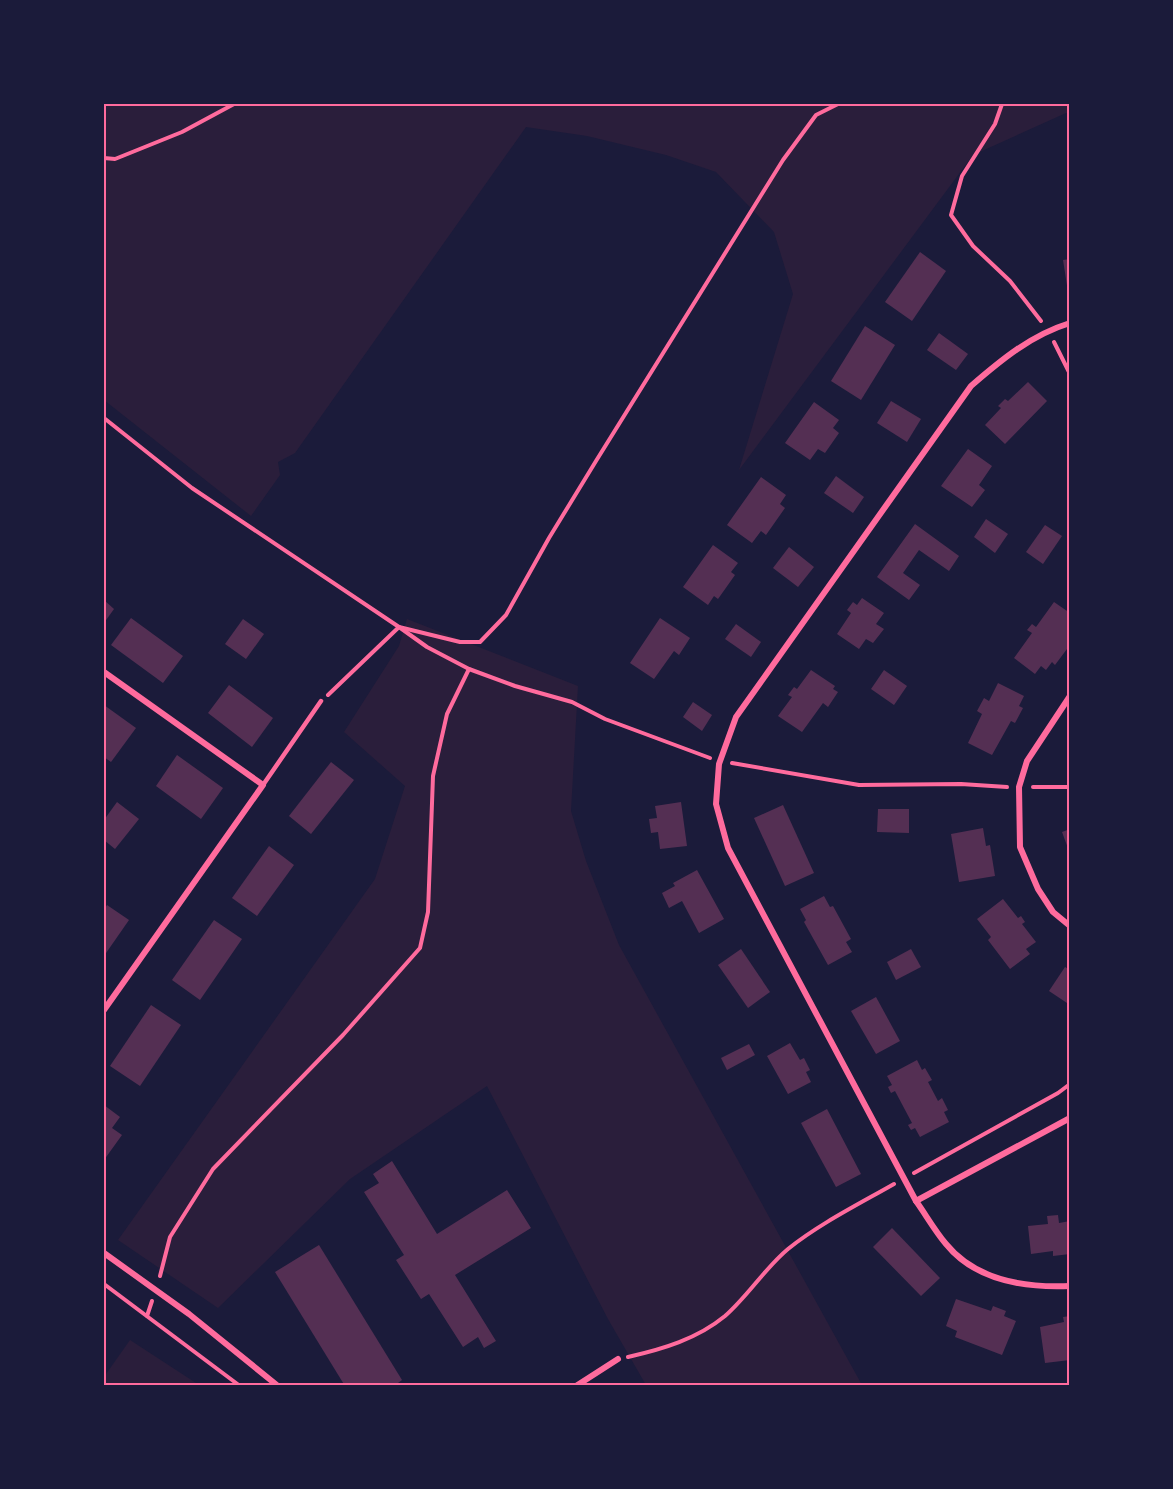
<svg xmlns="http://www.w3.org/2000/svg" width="1173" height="1489" viewBox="0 0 1173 1489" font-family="Manrope,sans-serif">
<rect width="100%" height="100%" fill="#1b1b3a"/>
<g fill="#2a1e3b">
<path d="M104 104H1069L1070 113H1066L973 155 739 470 793 294 774 232 716 172 666 155 587 136 526 127 295 453 278 462 280 475 251 516 104 400Z"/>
<path d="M407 619 578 686 571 811 586 861 619 945 862 1385H646L608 1319 487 1086 350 1179 218 1308 118 1240 375 879 405 786 344 732 399 646Z"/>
<path d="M130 1340 199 1385H104V1377Z"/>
</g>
<g fill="#542f53">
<path d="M920 252 946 271 912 321 885 302Z"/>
<path d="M1070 259V292H1068L1063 260Z"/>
<path d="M865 326 895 345 861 400 831 381Z"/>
<path d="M939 333 968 354 956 370 927 350Z"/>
<path d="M1028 382 1047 401 1005 444 985 425 1001 408 998 406 1005 399 1008 401Z"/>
<path d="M891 401 921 419 907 442 877 423Z"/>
<path d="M814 402 839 420 833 428 839 433 825 453 818 449 810 460 785 443Z"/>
<path d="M968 449 992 466 979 485 985 490 972 507 941 486Z"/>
<path d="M836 476 864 497 853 513 824 493Z"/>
<path d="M761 477 786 495 780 504 785 508 766 535 761 531 752 543 727 525Z"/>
<path d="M986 519 1008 534 995 553 974 537Z"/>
<path d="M915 524 959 556 949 571 919 550 903 573 920 585 909 600 877 577Z"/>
<path d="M1045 525 1062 536 1043 564 1026 552Z"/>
<path d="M713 545 738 563 731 572 735 575 718 599 714 596 708 605 683 587Z"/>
<path d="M789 547 814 567 798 587 773 568Z"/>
<path d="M862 598 884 613 876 624 884 629 873 643 866 639 859 649 837 634 851 613 847 610 853 602 857 605Z"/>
<path d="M104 600 114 609 104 623Z"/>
<path d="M1054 602 1070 613V645L1055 665 1052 662 1046 670 1041 666 1035 674 1014 658 1032 633 1027 630 1032 624 1036 627Z"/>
<path d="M131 618 183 656 163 683 111 645Z"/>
<path d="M660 618 690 638 679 655 674 651 654 679 630 663Z"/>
<path d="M243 619 264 634 246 659 225 644Z"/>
<path d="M736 624 761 642 751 657 725 639Z"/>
<path d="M811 670 835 686 833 689 838 692 828 707 823 703 802 732 778 716 792 697 788 695 794 687 797 689Z"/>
<path d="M884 670 907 686 894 705 871 689Z"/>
<path d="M998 683 1024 696 1019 706 1023 708 1015 723 1011 721 992 755 968 743 982 714 977 711 984 698 989 701Z"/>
<path d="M229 685 273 718 252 747 208 713Z"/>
<path d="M693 702 712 715 702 731 683 717Z"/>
<path d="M104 705 136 728 111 762 104 757Z"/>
<path d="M177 755 223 788 201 819 156 786Z"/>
<path d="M331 762 354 780 311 834 289 816Z"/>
<path d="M117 802 139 819 115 849 104 840V820Z"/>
<path d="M681 802 687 846 660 849 658 832 651 833 649 819 657 818 655 806Z"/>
<path d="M783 805 814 873 785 886 754 818Z"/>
<path d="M878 809H909V833L877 832Z"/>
<path d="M983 828 986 846 990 845 995 876 959 882 951 834Z"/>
<path d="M1070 829V851H1069L1062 832Z"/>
<path d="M269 846 294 865 257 916 232 898Z"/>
<path d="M697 870 724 919 699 933 682 901 669 908 662 893 675 886 673 883Z"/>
<path d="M824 896 830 907 833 906 851 939 846 942 852 952 828 965 804 922 806 920 800 909Z"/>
<path d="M1003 899 1018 918 1021 916 1025 922 1022 924 1036 942 1026 949 1030 954 1010 969 988 940 991 937 977 919Z"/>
<path d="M107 905 129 920 104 956V910Z"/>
<path d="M214 920 242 939 200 1000 172 980Z"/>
<path d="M741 949 770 992 748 1008 718 965Z"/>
<path d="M911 949 921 967 896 980 887 962Z"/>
<path d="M1065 967 1070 970V1005L1049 991Z"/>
<path d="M876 997 900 1041 876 1054 851 1011Z"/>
<path d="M151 1005 181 1025 140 1086 110 1066Z"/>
<path d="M790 1043 800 1060 804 1058 810 1070 806 1072 811 1082 788 1094 767 1056Z"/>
<path d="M749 1044 755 1055 727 1070 721 1058Z"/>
<path d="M917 1060 922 1070 925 1068 932 1080 928 1082 938 1101 942 1098 948 1110 944 1112 949 1122 920 1137 915 1128 911 1130 908 1125 912 1123 895 1091 891 1093 888 1087 892 1085 887 1076Z"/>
<path d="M104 1105 120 1117 112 1128 122 1135 104 1160Z"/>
<path d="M827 1109 861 1174 836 1187 801 1123Z"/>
<path d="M392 1161 437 1234 507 1190 531 1228 455 1275 496 1341 484 1348 478 1337 463 1347 429 1294 421 1299 396 1260 404 1255 364 1192 379 1183 373 1174Z"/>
<path d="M1058 1215 1059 1223 1070 1221V1254L1053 1256V1251L1031 1254 1028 1226 1048 1224 1047 1216Z"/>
<path d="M892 1228 940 1278 921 1296 873 1247Z"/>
<path d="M319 1245 402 1380 394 1386H345L275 1272Z"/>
<path d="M956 1299 991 1311 993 1306 1006 1311 1004 1316 1016 1321 1002 1355 955 1337 957 1331 946 1326Z"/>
<path d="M1070 1316V1360L1045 1363 1040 1327 1064 1322 1063 1317Z"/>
</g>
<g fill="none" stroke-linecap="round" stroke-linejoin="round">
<g stroke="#ff6b9d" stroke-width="4">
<path d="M1002 104 995 124 962 176 951 215 973 246 1010 281 1041 321"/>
<path d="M104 158 115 159 182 132 234 104"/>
<path d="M1054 342 1070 374"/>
<path d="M104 418 192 488 399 627 460 642H480L506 615 549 538 596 461 783 160 816 115 838 104"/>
<path d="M328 695 399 627 427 647 469 669 515 686 572 702 605 719 710 758"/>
<path d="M732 763 859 785 961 784 1007 787"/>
<path d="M1033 787H1070"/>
<path d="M914 1173 1058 1093 1070 1084"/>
<path d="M160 1276 170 1237 213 1169 343 1035 420 948 428 912 433 776 447 714 469 669"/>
<path d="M104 1284 240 1386"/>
<path d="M147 1316 152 1301"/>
<path d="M628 1357C663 1349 697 1339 725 1316 748 1296 765 1268 788 1249 819 1224 859 1204 894 1184"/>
</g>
<path stroke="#ff6b9d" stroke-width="4.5" d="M263 785 321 701"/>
<g stroke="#ff6b9d" stroke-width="6">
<path d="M1070 323C1031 335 1001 360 971 386L736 717 719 764 716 804 728 848 916 1201C926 1215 935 1231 946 1244 976 1281 1025 1288 1070 1286"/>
<path d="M104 672 263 785 104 1010"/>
<path d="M1070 696 1027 761 1019 787 1020 847 1038 889 1053 912 1070 926"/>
<path d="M916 1201 1070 1118"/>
<path d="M104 1253 189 1314 278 1386"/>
<path d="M576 1386 618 1359"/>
</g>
</g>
<rect width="1173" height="1489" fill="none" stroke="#1b1b3a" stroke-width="210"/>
<rect x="105" y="105" width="963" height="1279" fill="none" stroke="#ff6b9d" stroke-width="2"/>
</svg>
